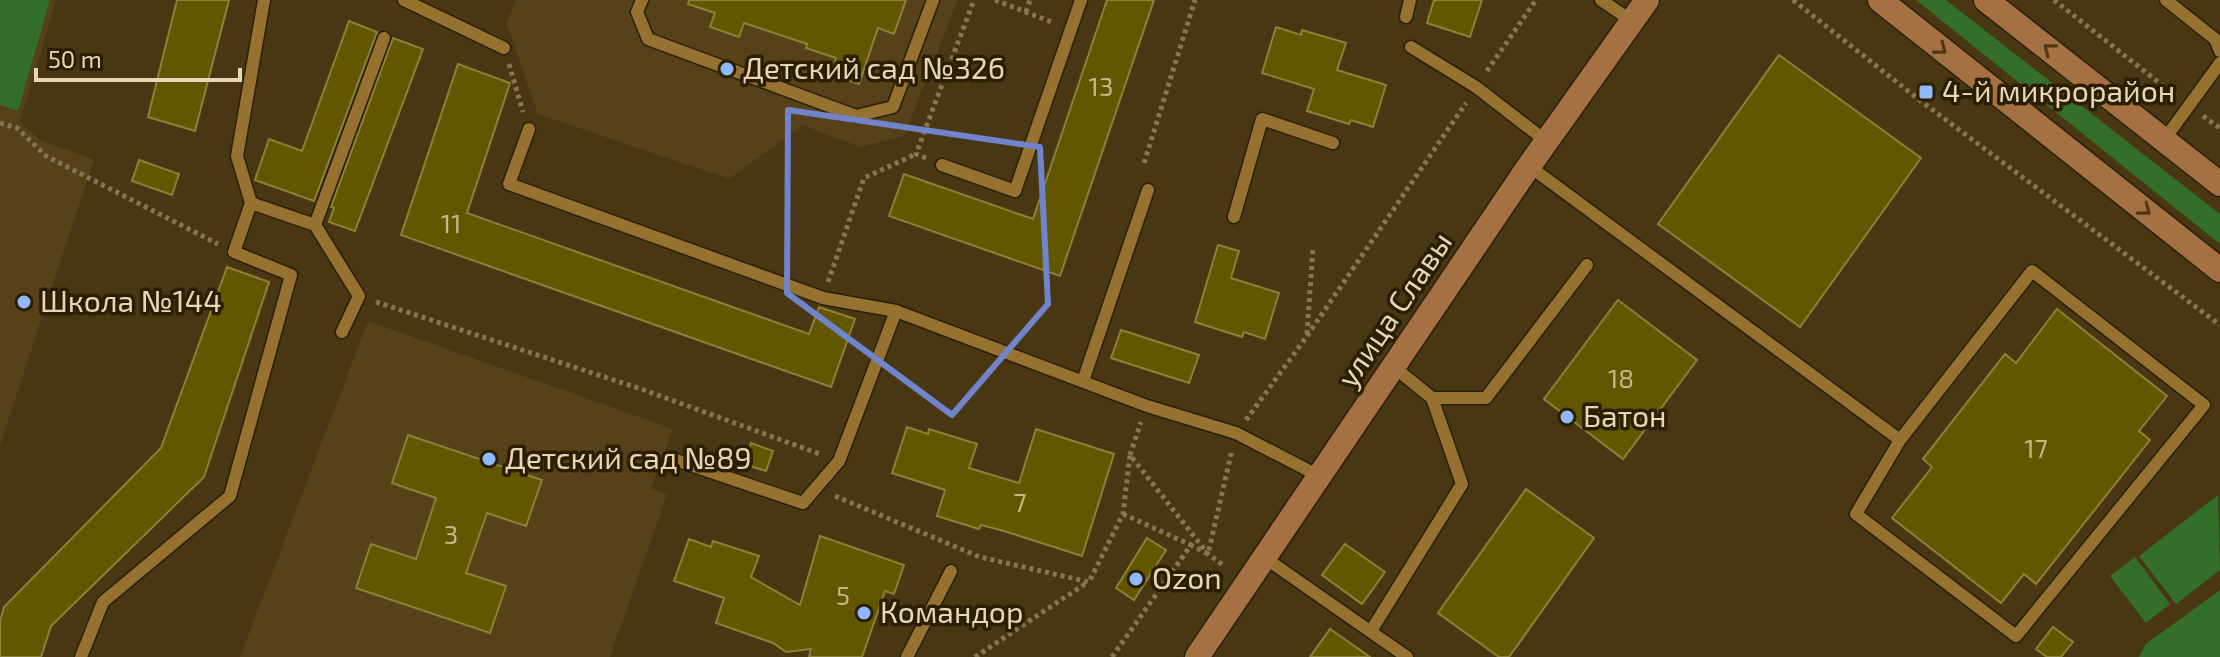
<svg xmlns="http://www.w3.org/2000/svg" width="2220" height="657" viewBox="0 0 2220 657" font-family="'Exo 2',sans-serif">
<rect width="100%" height="100%" fill="#493613"/>
<g fill="#564119">
<path d="M0 0H56L20 122 40 140 94 160 0 445Z"/>
<path d="M515 0H958L904 136 860 147 803 125 729 179 538 114 507 24Z"/>
<path d="M368 321 673 429 651 489 667 495 610 657H240Z"/>
</g>
<g fill="#336f29">
<path d="M0 0H50L18 111 0 105Z"/>
<path d="M1916 0H1946L2220 214V244Z"/>
<path d="M2218 495 2220 570 2176 604 2139 556Z"/>
<path d="M2135 557 2170 604 2146 623 2110 576Z"/>
<path d="M2220 590V657H2139L2146 644Z"/>
</g>
<g fill="#625700" stroke="#8c8138" stroke-width="2">
<path d="M177 0H229L195 131 148 117Z"/>
<path d="M689 0H906L894 34 878 28 859 84 831 75 836 58 806 48 807 44 744 23 739 37 710 27 715 13 688 4Z"/>
<path d="M1107 0H1154L1060 276 889 216 904 174 1033 219Z"/>
<path d="M1434 0H1482L1470 37 1427 23Z"/>
<path d="M349 21 377 32 314 201 255 180 269 139 302 151Z"/>
<path d="M1276 27 1301 35 1302 30 1346 43 1337 70 1386 85 1373 127 1351 120 1349 124 1307 111 1314 89 1262 73Z"/>
<path d="M393 38 423 49 355 231 329 222 334 208 331 207Z"/>
<path d="M1779 55 1921 158 1800 327 1658 224Z"/>
<path d="M458 64 510 83 467 213 809 334 819 307 855 319 831 387 401 235Z"/>
<path d="M139 160 179 174 172 195 132 181Z"/>
<path d="M1218 245 1239 251 1231 278 1279 293 1265 339 1244 332 1242 337 1195 322Z"/>
<path d="M227 267 269 282 204 477 51 626 41 657H0V621L4 607 161 448Z"/>
<path d="M1618 300 1697 360 1623 459 1544 399Z"/>
<path d="M2057 309 2167 396 2139 431 2150 440 2036 584 2024 574 2001 603 1892 518 1932 467 1923 459 2005 354 2016 363Z"/>
<path d="M1121 330 1199 355 1189 383 1111 358Z"/>
<path d="M907 427 928 434 929 429 977 444 969 468 1019 483 1036 429 1114 454 1082 556 1004 531 981 525 979 529 937 516 945 490 892 473Z"/>
<path d="M408 435 542 480 526 526 487 513 466 573 506 586 490 633 356 588 371 544 416 559 436 498 392 483Z"/>
<path d="M751 443 773 451 766 471 744 464Z"/>
<path d="M1526 489 1594 538 1509 657H1499L1438 613Z"/>
<path d="M820 536 904 565 894 594 885 591 862 657H809L811 649 786 652 773 643 716 623 724 598 674 581 689 539 711 547 713 541 759 556 751 577 800 605Z"/>
<path d="M1147 538 1166 550 1134 600 1116 588Z"/>
<path d="M1345 544 1385 572 1362 604 1322 575Z"/>
<path d="M2053 627 2073 642 2061 657H2047L2036 649Z"/>
<path d="M1330 629 1370 657H1310Z"/>
</g>
<g fill="none" stroke-linecap="round" stroke-linejoin="round">
<defs>
<g id="lane">
<path d="M404 0 504 48"/>
<path d="M642 0 637 12 648 39 856 116 893 107 933 0"/>
<path d="M1601 0 1632 21"/>
<path d="M2166 0 2215 39 2220 51"/>
<path d="M1406 17 1410 0"/>
<path d="M1411 47 1476 87 1546 141"/>
<path d="M529 129 509 184 823 298 896 311 1147 406 1236 433 1321 477"/>
<path d="M2164 140 2220 63"/>
<path d="M942 165 1015 191 1081 0"/>
<path d="M1529 166 1900 440 2032 271 2204 405 2016 636 1856 514 1900 440"/>
<path d="M251 203 315 225 359 296 342 332"/>
<path d="M1234 217 1262 119 1333 143"/>
<path d="M315 225 384 38"/>
<path d="M1083 381 1148 190"/>
<path d="M1432 398H1486L1587 265"/>
<path d="M673 459 803 503 839 461 896 311"/>
<path d="M1265 558 1407 657"/>
<path d="M1371 631 1462 484 1432 398 1395 368"/>
<path d="M81 657 103 602 230 496 291 275 234 252 251 203 237 156 264 0"/>
<path d="M907 657 951 571"/>
</g>
<g id="secondary">
<path d="M1880 0 2220 270"/>
<path d="M1986 0 2220 184"/>
<path d="M1197 657 1529 166 1647 0"/>
</g>
</defs>
<use href="#lane" stroke="#2a1f0a" stroke-width="15"/>
<use href="#secondary" stroke="#2a1f0a" stroke-width="27"/>
<g stroke="#887553" stroke-width="5" stroke-dasharray="4 4" stroke-linecap="butt">
<path d="M995 0 1054 23"/>
<path d="M1793 0 1922 102 2220 325"/>
<path d="M2054 0 2176 96"/>
<path d="M1026 12 1030 0"/>
<path d="M509 64 523 112"/>
<path d="M1487 71 1536 0"/>
<path d="M2203 116 2220 128"/>
<path d="M0 123 17 128 46 156 218 244"/>
<path d="M926 158 916 154 974 0"/>
<path d="M1144 163 1195 0"/>
<path d="M828 282 864 178 916 154"/>
<path d="M376 302 641 389 820 454"/>
<path d="M1307 334 1313 248"/>
<path d="M1246 420 1307 336 1466 103"/>
<path d="M1130 455 1141 422"/>
<path d="M835 496 980 557 1089 582 1123 514 1130 455 1208 554 1223 565"/>
<path d="M1123 514 1191 545"/>
<path d="M975 657 1088 582"/>
<path d="M1112 657 1191 545 1208 554 1232 450"/>
</g>
<use href="#lane" stroke="#95722f" stroke-width="12"/>
<use href="#secondary" stroke="#a67142" stroke-width="24"/>
</g>
<defs><path id="oneway-chevron" d="M-2-3.5L2.5 0L-2 3.5" fill="none" stroke-width="1.6" stroke-linecap="round" stroke-linejoin="round" transform="scale(2)"/></defs>
<g stroke="#513715">
<use href="#oneway-chevron" transform="translate(1941 49) rotate(38)"/>
<use href="#oneway-chevron" transform="translate(2049 49) rotate(-142)"/>
<use href="#oneway-chevron" transform="translate(2145 210) rotate(38)"/>
</g>
<path fill="none" stroke="#6f84ca" stroke-width="6" stroke-linejoin="round" d="M788 110 1040 147 1048 304 952 415 787 293Z"/>
<g fill="#90b8fd" stroke="#2c1e02" stroke-width="3">
<circle cx="727" cy="69" r="8"/>
<rect x="1918" y="84" width="16" height="16" rx="4"/>
<circle cx="24" cy="302" r="8"/>
<circle cx="1567" cy="417" r="8"/>
<circle cx="489" cy="459" r="8"/>
<circle cx="1136" cy="579" r="8"/>
<circle cx="864" cy="613" r="8"/>
</g>
<g text-anchor="middle" stroke-width="7" stroke-linejoin="round" paint-order="stroke">
<g font-size="26" fill="#c7b688">
<text x="1101" y="96">13</text>
<text x="451" y="233">11</text>
<text x="1621" y="388">18</text>
<text x="2036" y="458">17</text>
<text x="1020" y="512">7</text>
<text x="451" y="544">3</text>
<text x="843" y="605">5</text>
</g>
<g font-size="30" fill="#e9d6b6" stroke="#2c1e02" text-anchor="start">
<text x="743" y="79">Детский сад №326</text>
<text x="1942" y="102">4-й микрорайон</text>
<text x="40" y="312">Школа №144</text>
<text x="1583" y="427">Батон</text>
<text x="505" y="469">Детский сад №89</text>
<text x="1152" y="589">Ozon</text>
<text x="880" y="623">Командор</text>
</g>
<g font-size="30" fill="#e9d6b6" stroke="#2c1e02">
<text transform="translate(1395 310) rotate(-56)" y="10">улица Славы</text>
</g>
</g>
<path d="M36 68v12h204v-12" fill="none" stroke="#e9d6b6" stroke-width="4"/>
<text x="48" y="68" font-size="24" fill="#e9d6b6" stroke="#2c1e02" stroke-width="6" paint-order="stroke">50 m</text>
</svg>
